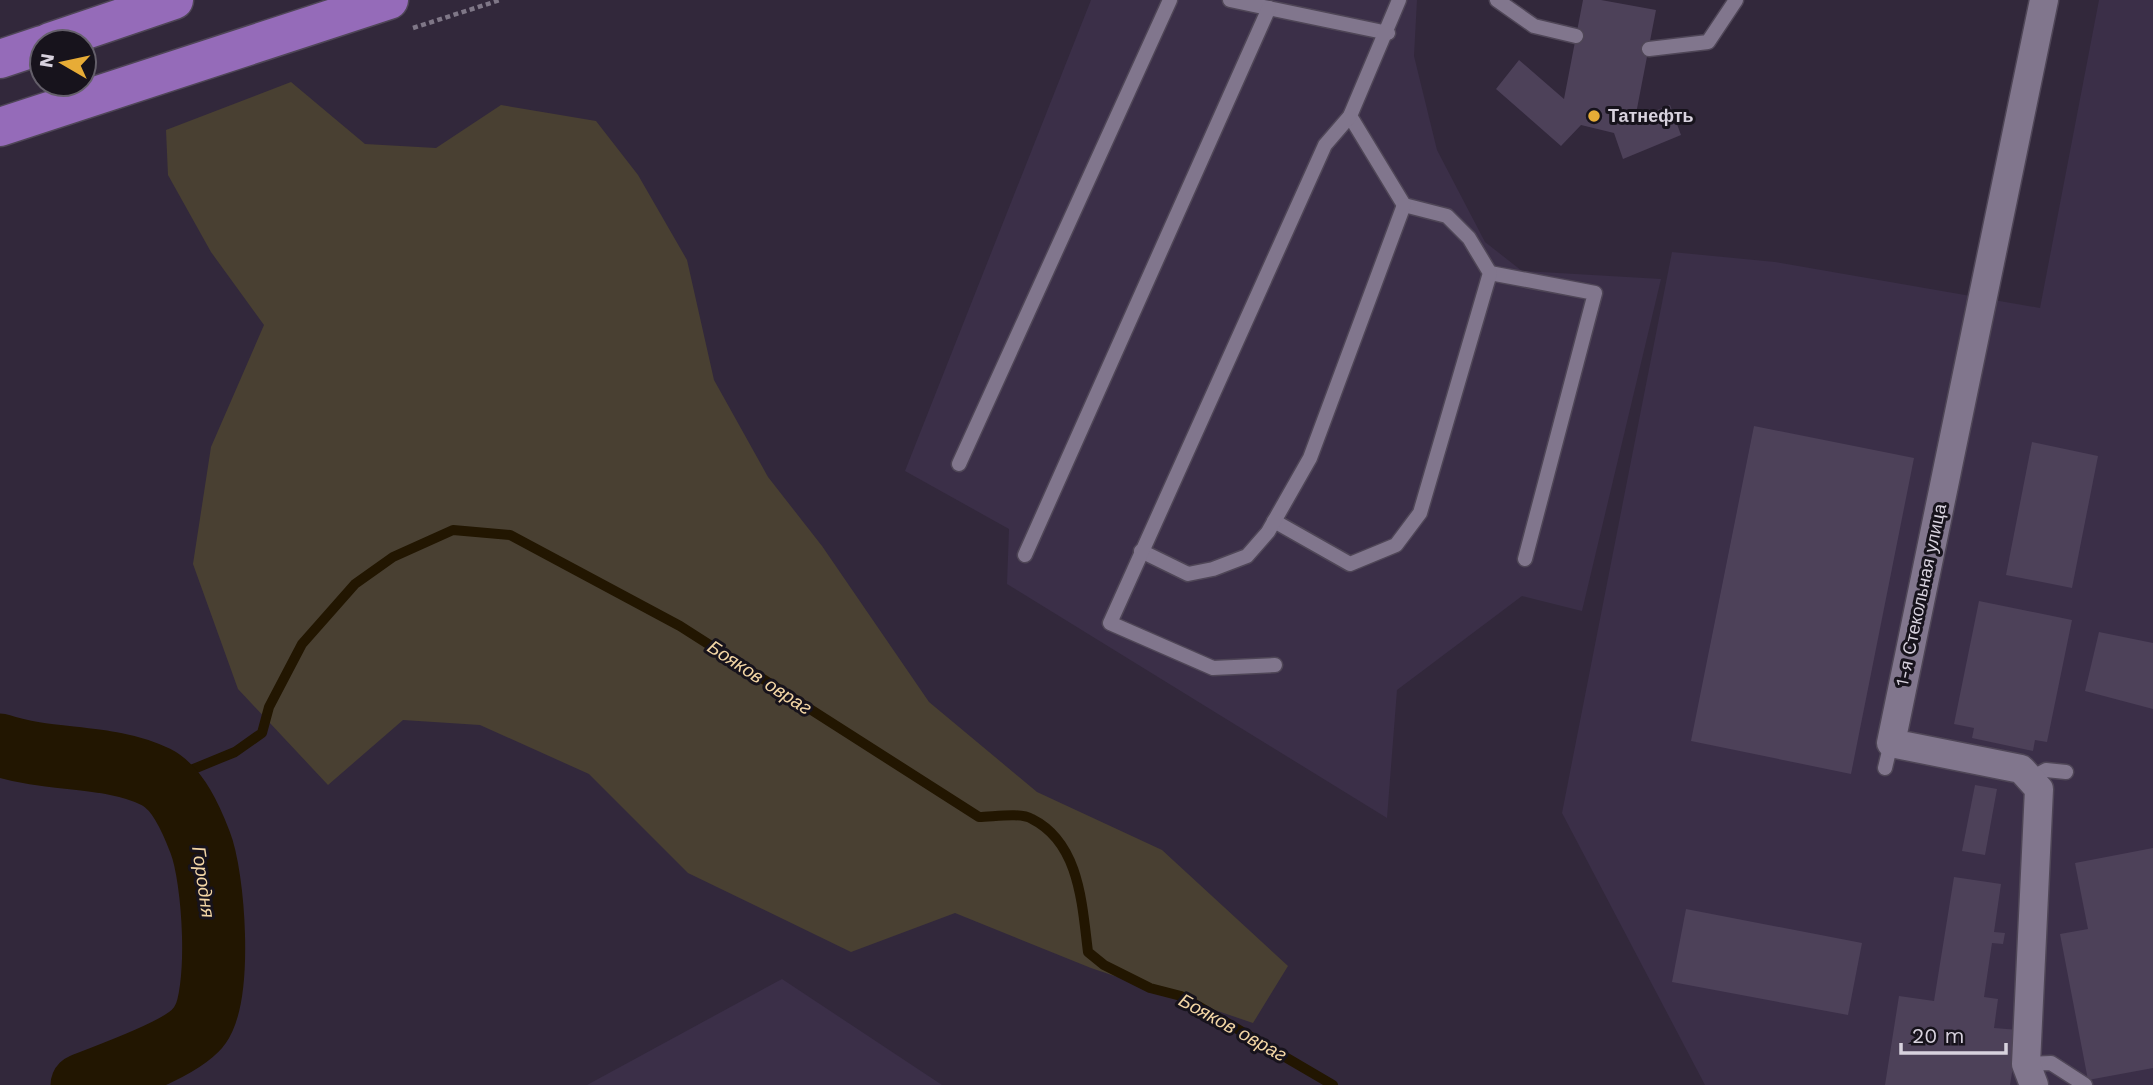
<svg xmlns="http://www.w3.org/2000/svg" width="2153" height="1085" viewBox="0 0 2153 1085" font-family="'Work Sans',sans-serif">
<rect width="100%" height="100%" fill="#32283b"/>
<g fill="#3b2f48">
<path d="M1091 0H1417L1414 56 1437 150 1485 242 1522 271 1661 279 1582 611 1522 596 1397 690 1387 818 1007 584 1009 529 905 471Z"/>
<path d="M2099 0H2153V1085H1705L1562 813 1672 252 1775 262 2040 308Z"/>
<path d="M782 979 942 1085H587Z"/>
</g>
<path fill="#494032" d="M291 82 365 144 436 148 501 105 596 121 638 175 687 260 714 380 768 477 822 546 929 702 1037 792 1162 850 1288 966 1253 1023 1091 968 955 913 851 952 688 873 589 774 480 725 403 720 328 785 238 689 193 564 211 447 264 325 211 252 168 175 166 130Z"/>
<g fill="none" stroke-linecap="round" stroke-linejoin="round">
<path stroke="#221601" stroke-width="10" d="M169 789 191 770 235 752 262 733 269 707 302 644 355 584 393 557 453 530 510 535 680 626 979 817C993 817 1020 812 1032 819 1080 843 1082 905 1088 952L1104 965 1150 988 1181 996 1333 1085"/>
<path stroke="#221601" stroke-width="63" d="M0 745C50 762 110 754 156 777 178 788 192 821 200 842 214 877 222 995 200 1025 184 1049 111 1073 82 1085"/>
</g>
<g fill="#4d4159">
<path d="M1583 0H1601L1656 10 1635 119 1670 105 1681 135 1623 159 1614 133 1581 125 1561 146 1496 89 1519 60 1564 99Z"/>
<path d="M1754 426 1914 458 1851 774 1691 741Z"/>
<path d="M2032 442 2098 456 2072 588 2006 575Z"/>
<path d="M1979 601 2072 620 2047 742 2035 740 2033 751 1972 738 1974 728 1954 724Z"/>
<path d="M2099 632 2153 643V709L2085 691Z"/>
<path d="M1975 785 1997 789 1985 855 1962 851Z"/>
<path d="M2153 848V1068L2088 1080 2060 934 2088 929 2075 863Z"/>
<path d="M1954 877 2001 884 1994 932 2005 933 2003 944 1992 943 1984 997 1998 999 1994 1028 2019 1030 2010 1085H1885L1899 996 1934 1001Z"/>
<path d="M1686 909 1862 943 1848 1015 1672 982Z"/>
</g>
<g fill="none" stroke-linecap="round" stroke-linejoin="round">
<defs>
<g id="service">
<path d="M1230 0 1388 33"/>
<path d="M1497 0 1534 26 1576 36"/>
<path d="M1649 49 1708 42 1736 0"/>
<path d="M1490 273 1595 293 1525 559"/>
<path d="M959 464 1170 0"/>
<path d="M1274 521 1350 564 1396 545 1420 513 1490 273 1469 238 1447 216 1404 205 1350 116"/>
<path d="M1141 551 1188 574 1213 569 1247 556 1268 532 1310 458 1404 205"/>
<path d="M1025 555 1269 8"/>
<path d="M1275 665 1213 668 1110 623 1325 145 1350 116 1399 0"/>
<path d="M1885 768 1891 743"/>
<path d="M2030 779 2046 770 2066 772"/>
<path d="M2026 1064 2051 1063 2085 1085"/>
</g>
<path id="minor" d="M2034 1085 2026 1064 2039 789 2021 769 1891 743 2044 0"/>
<g id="primary">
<path d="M50 42 174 0"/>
<path d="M0 59 42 45"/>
<path d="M0 127 389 0"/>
</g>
</defs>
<use href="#service" stroke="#4f4657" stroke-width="17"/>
<use href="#minor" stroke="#4f4657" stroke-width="31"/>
<use href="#primary" stroke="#4f4657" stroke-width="41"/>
<path stroke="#7f7787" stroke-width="4.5" stroke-dasharray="5 3.5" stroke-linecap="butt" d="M413 28 500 0"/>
<use href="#service" stroke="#81768d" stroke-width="14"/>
<use href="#minor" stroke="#81768d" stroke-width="28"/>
<use href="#primary" stroke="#956bb9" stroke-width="38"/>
</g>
<circle fill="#e7ac36" stroke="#17131c" stroke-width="2.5" cx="1594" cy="116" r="7"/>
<g text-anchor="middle" stroke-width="6" stroke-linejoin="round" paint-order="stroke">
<g font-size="18" font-weight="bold" fill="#d8d2de" stroke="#17131c" text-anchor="start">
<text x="1608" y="122">Татнефть</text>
</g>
<g font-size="18" fill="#d8d2de" stroke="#17131c">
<text transform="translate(1921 595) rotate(-78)" y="6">1-я Стекольная улица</text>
</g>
<g font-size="19" font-style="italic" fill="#f3d6a5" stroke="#17131c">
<text transform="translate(760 677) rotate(33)" y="7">Бояков овраг</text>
<text transform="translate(204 882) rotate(82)" y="7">Городня</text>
<text transform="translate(1233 1027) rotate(29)" y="7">Бояков овраг</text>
</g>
</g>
<g transform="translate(63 63) rotate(279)"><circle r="33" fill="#17131c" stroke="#645f6a" stroke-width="2"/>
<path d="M0-5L12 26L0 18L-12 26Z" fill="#e7ac36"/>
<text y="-10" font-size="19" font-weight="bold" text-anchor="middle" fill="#d8d2de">N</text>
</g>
<path d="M1901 1043v10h105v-10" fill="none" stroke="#d8d2de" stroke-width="3.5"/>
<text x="1912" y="1043" font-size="21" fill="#d8d2de" stroke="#17131c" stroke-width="5" paint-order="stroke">20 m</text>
</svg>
